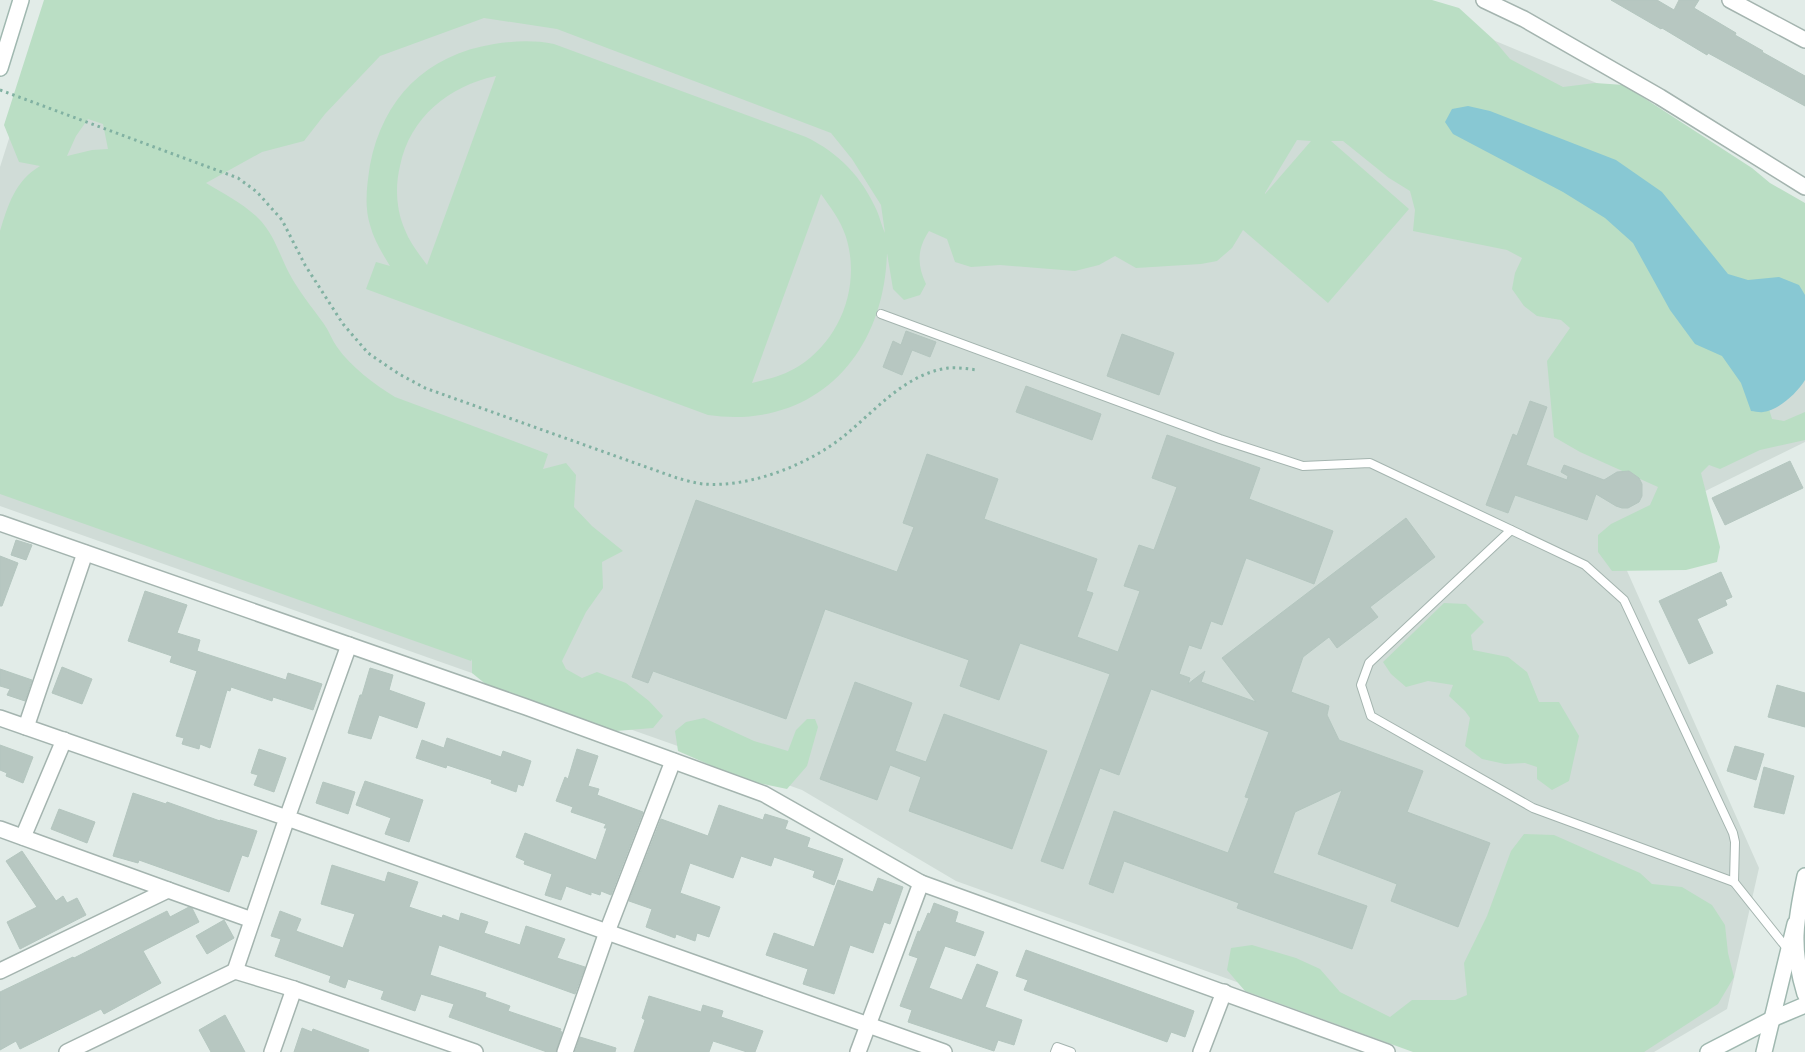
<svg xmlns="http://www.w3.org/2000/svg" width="1805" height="1052" viewBox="0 0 1805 1052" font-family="'Sofia Sans Condensed',sans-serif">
<rect width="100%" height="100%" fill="#e2ece8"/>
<path fill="#d0dcd7" d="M53 0H1397L1599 84 1805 211V442L1612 537 1759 868 1727 1009 1654 1052H1431L956 881 802 790 0 506V167Z"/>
<g fill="#badec4" fill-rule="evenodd">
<path d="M44 0H1432L1459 8 1494 40 1510 59 1563 87 1595 83 1624 85 1752 168 1770 183 1805 203V324L1747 285 1613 212 1767 402 1772 419 1784 421 1805 412V440L1760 450 1720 469 1709 465 1701 473 1720 547 1717 562 1686 570 1612 571 1598 552V535L1611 524 1650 505 1658 487 1580 452 1554 437 1547 361 1570 328 1561 320 1537 316 1524 306 1512 289 1515 273 1522 258 1507 250 1413 231 1415 210 1410 191 1389 178 1343 141H1331L1409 209 1328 303 1243 230 1232 248 1217 261 1201 264 1136 268 1115 256 1099 265 1075 271 1000 265 971 267 955 262 947 239 929 231C917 249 917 265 926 284L920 295 904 300 893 289 887 253C884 356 814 430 708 415L366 289 376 262 390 266C382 253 374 240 370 225 364 205 367 185 370 165 383 98 426 55 494 44 514 41 534 40 554 44L806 137C839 153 862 177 877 211 880 218 882 227 885 233L881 205 852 159 831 133 557 29 484 18 380 56 325 114 304 141 262 152 206 183C223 193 242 203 257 217 274 233 279 254 289 273 299 292 312 307 324 324 329 331 332 340 337 347 352 368 374 384 395 397L548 454 543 469 566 463 576 475 574 507 592 526 623 551 602 562 603 588 586 612 562 661 566 669 582 678 597 672 626 683 649 701 663 716 653 728 616 731 488 686 472 673V659L471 661 0 494V231C8 205 15 181 40 166L19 162 4 125ZM496 76 427 265C419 254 410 243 405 230 396 210 395 186 400 166 410 117 449 86 496 76ZM88 119 103 124 108 149 92 150 67 156 76 136ZM1297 140 1311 141 1265 194V193ZM821 194C831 208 841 221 846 237 861 285 841 339 799 366 785 375 769 379 752 383Z"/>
<path d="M1444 603 1466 604 1484 622 1471 635 1473 650 1508 657 1527 672 1539 702H1559L1579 736 1569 781 1552 790 1537 779V767L1525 763 1505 764 1482 759 1465 746 1470 718 1465 711 1449 696 1453 685 1428 681 1406 687 1391 674 1383 662Z"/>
<path d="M704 718 754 741 788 751 796 730 807 719H815L818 727 807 766 787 789 744 780 678 751 675 731 686 722Z"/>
<path d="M1524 834 1554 835 1640 873 1652 884 1682 887 1712 905 1725 925 1728 953 1734 977 1718 1004 1644 1052H1413L1245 991 1227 970 1231 948 1252 945 1296 958 1320 969 1340 992 1390 1017 1412 1000H1455L1467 995 1464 963 1487 916 1511 851Z"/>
</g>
<path fill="#88c8d3" d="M1468 106 1490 111 1616 160 1662 192 1728 274 1748 280 1779 277 1799 285 1805 295V380C1797 393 1779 410 1763 412 1760 413 1755 411 1751 411L1741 383 1722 356 1695 344 1670 310 1633 243 1605 218 1563 192 1453 134 1445 122 1452 109Z"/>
<g fill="#b7c7c1" stroke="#b4c6bf">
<path d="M1611 0H1657L1674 10 1679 0H1699L1694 8 1736 33 1735 35 1763 51 1762 52 1805 76V106L1708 53 1707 55 1662 28 1661 29Z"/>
<path d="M906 331 936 342 930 357 912 350 902 375 883 367 893 341 901 345Z"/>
<path d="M1122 334 1174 353 1159 395 1107 376Z"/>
<path d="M1026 386 1101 414 1092 440 1016 412Z"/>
<path d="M1530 401 1547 407 1526 465 1567 480 1568 476 1561 472 1564 465 1604 480 1617 472 1629 471 1639 478 1642 484V496L1639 502 1628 508H1622L1616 506 1596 494 1587 520 1515 495 1508 513 1486 505 1513 434 1517 436Z"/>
<path d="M1167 435 1260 468 1249 499 1333 531 1314 584 1246 558 1222 625 1211 621 1201 649 1189 645 1179 674 1190 678 1188 684 1205 671 1201 682 1256 702 1222 658 1406 518 1435 557 1370 607 1378 617 1337 648 1329 637 1303 657 1291 692 1329 706 1327 715 1339 740 1423 771 1407 812 1490 843 1458 927 1391 901 1397 884 1318 854 1342 790 1295 812 1273 873 1367 906 1352 949 1237 908 1239 903 1124 861 1113 893 1089 884 1114 811 1228 853 1249 798 1245 797 1269 732 1151 689 1119 775 1100 768 1063 869 1041 861 1110 674 1020 643 999 700 960 686 969 660 825 609 786 719 653 671 648 683 632 677 696 500 897 572 914 527 903 523 927 454 998 479 984 519 1097 559 1086 591 1093 593 1077 637 1118 652 1140 591 1124 586 1139 545 1154 550 1177 487 1152 478Z"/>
<path d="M1790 461 1803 488 1725 525 1712 498Z"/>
<path d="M16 540 32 545 26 560 11 555Z"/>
<path d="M0 556 18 563 2 606H0Z"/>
<path d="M1721 572 1732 597 1725 600 1727 605 1697 619 1713 653 1689 664 1659 601Z"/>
<path d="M145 591 187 605 177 633 200 640 197 651 286 680 288 673 322 684 313 710 273 697 272 701 231 687 230 691 227 690 210 748 200 744 199 749 182 744 184 738 176 736 197 671 170 662 172 656 128 641Z"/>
<path d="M62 667 92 679 82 704 52 693Z"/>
<path d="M370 668 393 675 389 690 425 703 417 728 379 715 371 739 348 733 360 695H362Z"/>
<path d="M0 669 32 680 25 701 7 695 10 689 0 686Z"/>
<path d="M855 682 912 703 895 751 926 762 944 714 1047 751 1012 849 909 811 921 777 890 765 877 800 820 779Z"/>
<path d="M1777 685 1805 693V727L1768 717Z"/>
<path d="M447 738 501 757 503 751 531 761 523 786 518 784 516 792 491 783 492 780 447 765 446 768 416 758 422 740 444 748Z"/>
<path d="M0 745 33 757 23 783 6 776 7 773 0 770Z"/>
<path d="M1735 746 1764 754 1756 780 1727 771Z"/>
<path d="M259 749 286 758 274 792 254 785 258 775 251 773Z"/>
<path d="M577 749 598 756 588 786 599 789 597 795 643 812 611 895 601 891 600 895 591 892V895L566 886 561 900 545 895 552 874 524 864 525 861 516 857 525 833 596 860 607 828H604L606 824 571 812 573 807 556 801 565 777 568 779Z"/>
<path d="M1764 767 1794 776 1784 814 1754 807Z"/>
<path d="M365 781 423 800 409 842 385 834 391 818 356 805Z"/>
<path d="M323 782 355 792 348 814 316 803Z"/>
<path d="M133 793 166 804 167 802 220 821V820L257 831 248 857 242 855 229 892 139 860 138 863 113 856Z"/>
<path d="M719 805 763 820 765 814 788 821 785 829 810 838 807 847 843 859 834 885 813 877 815 871 774 857 771 866 741 856 733 878 690 863 680 893 720 907 709 937 697 933 695 941 676 934 675 938 646 927 652 909 629 901 661 819 708 836Z"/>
<path d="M59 809 95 822 87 843 51 829Z"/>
<path d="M22 851 56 901 63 896 67 903 77 898 86 915 20 949 7 922 37 907 6 861Z"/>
<path d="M332 865 385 882 388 872 418 882 409 907 442 918 443 915 459 921 461 913 488 922 484 933 520 945 526 926 565 939 557 958 585 967 575 994 439 945 430 975 486 993 485 997 510 1006 508 1011 561 1029 560 1031 562 1032 556 1052H547L449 1017 454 1004 421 994 415 1011 381 999 384 991 348 979 345 988 329 982 331 976 275 956 281 939 271 936 280 911 301 919 296 931 343 948 355 914 321 904Z"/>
<path d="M878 878 903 887 890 924 884 922 873 953 850 945 834 994 803 984 808 969 766 955 774 933 814 947 838 880 873 892Z"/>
<path d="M934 903 958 912 955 922 984 932 975 956 945 946 929 988 962 1000 977 964 998 972 985 1007 1022 1020 1014 1045 998 1040 994 1051 908 1022 912 1010 900 1006 918 958 909 955 918 931 920 932 928 913 930 914Z"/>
<path d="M189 907 192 908 199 922 143 951 161 983 104 1014 101 1009 20 1049 16 1041 0 1050V992L73 957 74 958 167 911 170 917Z"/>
<path d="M224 920 234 938 207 954 196 936Z"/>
<path d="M1026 950 1194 1011 1185 1037 1171 1032 1167 1042 1024 990 1028 980 1016 976Z"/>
<path d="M649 996 701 1012 703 1005 723 1011 721 1017 763 1031 755 1052H747L713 1041 709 1052H634L645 1020 642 1018Z"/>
<path d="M225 1015 245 1052H211L199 1030Z"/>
<path d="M302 1028 312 1032 313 1029 369 1050 368 1052H294Z"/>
<path d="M580 1037 616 1048 615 1052H575Z"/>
</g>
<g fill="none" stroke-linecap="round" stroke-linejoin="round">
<defs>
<g id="lane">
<path d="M881 314 1220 439 1303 466 1370 463 1585 565 1624 600 1733 833 1735 842 1734 882"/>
<path d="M1511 530 1369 663 1361 685 1371 716 1533 808 1734 882 1789 951"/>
<path d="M1055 1052 1057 1047 1071 1052"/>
</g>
<g id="street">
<path d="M1484 0 1524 19 1660 97 1805 187"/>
<path d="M1730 0 1805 40"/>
<path d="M0 523 526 707 764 794 921 883 1387 1052"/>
<path d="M349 645 287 818 944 1052"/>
<path d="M0 718 287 818 235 971"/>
<path d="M26 727 85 553"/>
<path d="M0 829 168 890"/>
<path d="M23 837 64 740"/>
<path d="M0 971 168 890 252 920"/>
<path d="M67 1052 235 971 294 989 475 1052"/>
<path d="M272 1052 294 989"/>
<path d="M565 1052 607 932 673 761"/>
<path d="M858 1052 921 883"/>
<path d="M1201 1052 1224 992"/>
</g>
<g id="secondary">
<path d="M0 68 21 0"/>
<path d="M1805 876C1795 923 1791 948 1805 994"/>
<path d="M1708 1052 1772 1019 1805 1005"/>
<path d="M1764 1052 1795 924"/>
</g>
</defs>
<use href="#lane" stroke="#a4b4af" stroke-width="10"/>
<use href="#street" stroke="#a4b4af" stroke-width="18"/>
<use href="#secondary" stroke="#a0b8b0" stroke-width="18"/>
<path stroke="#81b1a2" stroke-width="3" stroke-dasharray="2.5 4" stroke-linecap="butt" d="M0 90 238 178 257 192 282 220 305 265 343 324 368 353 399 374 425 388 677 478C685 480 694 483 703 484 749 488 808 465 844 436 876 410 905 374 948 368 957 367 968 369 978 370"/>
<use href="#lane" stroke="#fff" stroke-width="8"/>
<use href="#street" stroke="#fff" stroke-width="15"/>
<use href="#secondary" stroke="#fff" stroke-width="15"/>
</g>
</svg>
